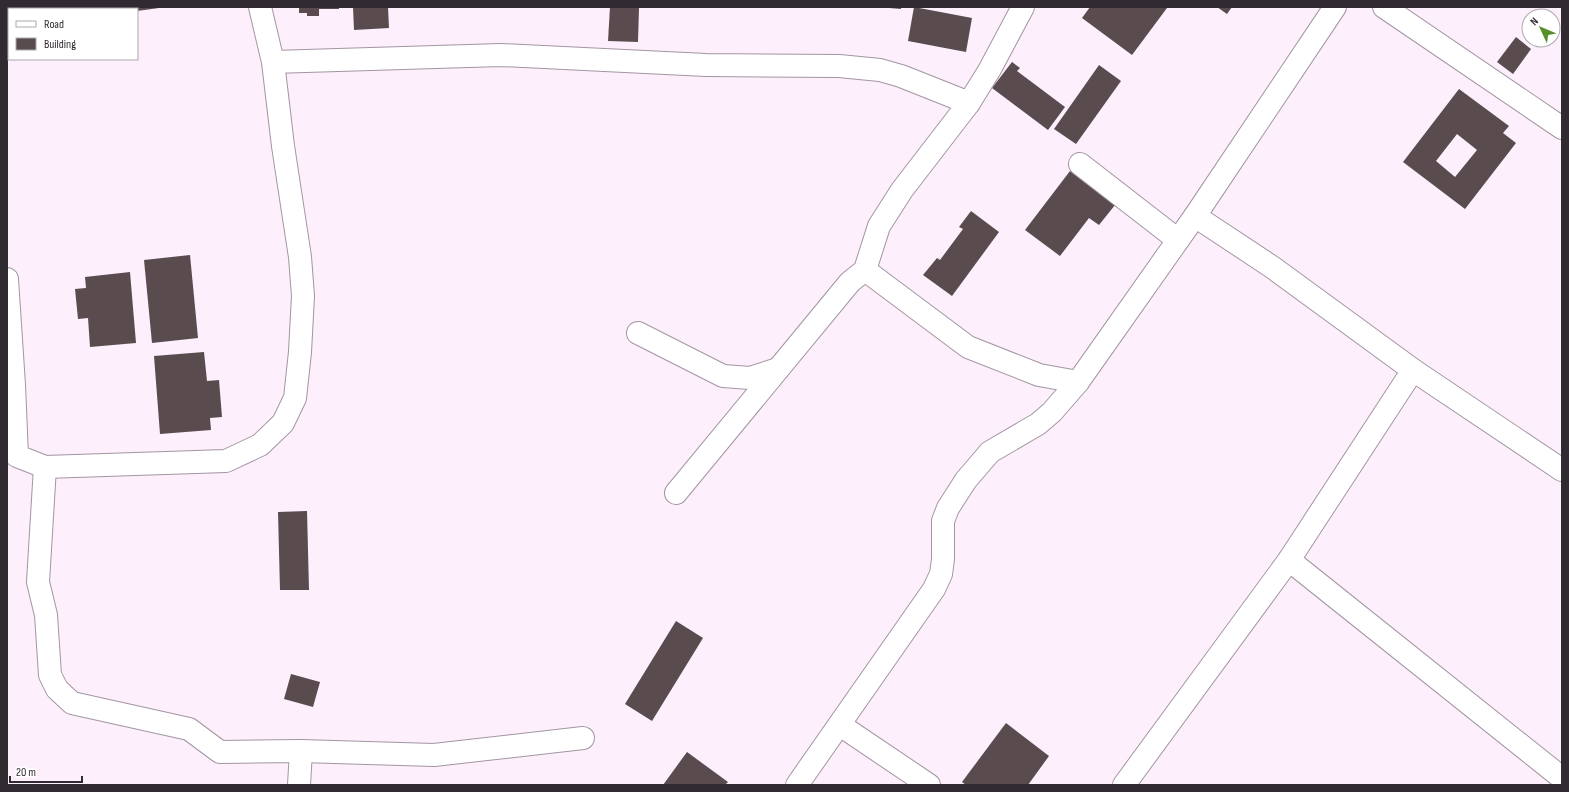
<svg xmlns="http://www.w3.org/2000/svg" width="1569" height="792" viewBox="0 0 1569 792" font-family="'Sofia Sans Condensed',sans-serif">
<rect width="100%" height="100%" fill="#fdeffc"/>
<g fill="#5a4b4f" fill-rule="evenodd">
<path d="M107 7H159V8L137 11V9H108Z"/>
<path d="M299 7H339V9H319V16H307V13H299Z"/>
<path d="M353 7H388L389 28 354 30Z"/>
<path d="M610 7 639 8 638 42 608 41Z"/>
<path d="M877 7H901V9Z"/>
<path d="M914 7 972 18 966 52 908 41Z"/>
<path d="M1090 7H1166L1167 8 1132 55 1082 18Z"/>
<path d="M1217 7H1232L1227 14Z"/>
<path d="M1516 37 1531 49 1513 74 1497 62Z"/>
<path d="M1012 62 1020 68 1017 71 1065 107 1048 130 992 88Z"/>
<path d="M1099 65 1121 81 1076 144 1054 129Z"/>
<path d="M1459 89 1509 126 1503 133 1516 143 1465 209 1403 162ZM1457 134 1477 150 1455 177 1436 161Z"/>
<path d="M1070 171 1115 205 1099 225 1089 218 1060 256 1025 230Z"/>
<path d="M971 211 999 232 952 296 923 275 937 258 940 260 963 229 959 227Z"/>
<path d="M190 255 198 338 152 343 144 260Z"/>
<path d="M130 272 136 343 90 347 88 318 78 319 75 289 86 288 85 277Z"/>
<path d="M204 352 207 381 219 380 222 417 210 418 211 430 160 434 154 356Z"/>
<path d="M307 511 309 590H280L278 512Z"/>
<path d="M676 621 703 638 652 721 625 704Z"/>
<path d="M291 674 320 682 313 707 284 699Z"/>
<path d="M1006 723 1049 756 1028 785H966L962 782Z"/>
<path d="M687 752 728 782 725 785H663Z"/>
</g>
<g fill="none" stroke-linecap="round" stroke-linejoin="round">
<defs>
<g id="street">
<path d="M1384 7 1562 128"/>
<path d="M273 62 501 55 706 65 839 66 880 70 901 76 969 103"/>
<path d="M1080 164 1178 240"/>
<path d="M1195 216 1272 267 1413 370 1562 470"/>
<path d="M865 270 968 347 1039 375 1078 382"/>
<path d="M7 279 14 385 17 456 45 467 226 461 260 445 283 423 295 398 300 352 303 296 300 257 283 146 273 62 260 7"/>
<path d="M638 333 723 376 750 378 778 369"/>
<path d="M45 467 38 582 46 615 50 675 57 689 72 703 189 729 220 752 301 751 434 755 583 738"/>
<path d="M676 493 850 282 865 270 879 226 902 190 969 103 990 69 1023 7"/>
<path d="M1289 560 1562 778"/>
<path d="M840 725 929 785"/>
<path d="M299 785 301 751"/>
<path d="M797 785 934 589 941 574 943 559V521L948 508 966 480 990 452 1038 424 1052 412 1078 382 1195 216 1335 7"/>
<path d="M1124 785 1289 560 1413 370"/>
</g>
</defs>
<use href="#street" stroke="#a296a2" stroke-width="24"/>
<use href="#street" stroke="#fff" stroke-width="22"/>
</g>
<rect width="1569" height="792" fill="none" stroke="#302b30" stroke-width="16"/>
<rect x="8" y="8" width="130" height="52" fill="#ffffff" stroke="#acaaac"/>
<rect x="16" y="21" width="20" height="6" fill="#ffffff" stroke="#acaaac"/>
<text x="44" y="28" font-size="12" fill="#302b30">Road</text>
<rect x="16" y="38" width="20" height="12" fill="#5a4b4f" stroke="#acaaac"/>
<text x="44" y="48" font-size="12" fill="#302b30">Building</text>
<g transform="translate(1541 28) rotate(314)"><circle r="19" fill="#ffffff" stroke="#acaaac"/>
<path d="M0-3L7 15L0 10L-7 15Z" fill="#588f2b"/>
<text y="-6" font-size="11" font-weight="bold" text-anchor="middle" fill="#302b30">N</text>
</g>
<path d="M10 776v6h72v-6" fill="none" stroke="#302b30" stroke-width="2"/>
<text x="16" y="776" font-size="12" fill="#302b30" stroke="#ffffff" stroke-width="3" paint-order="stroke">20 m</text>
</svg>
